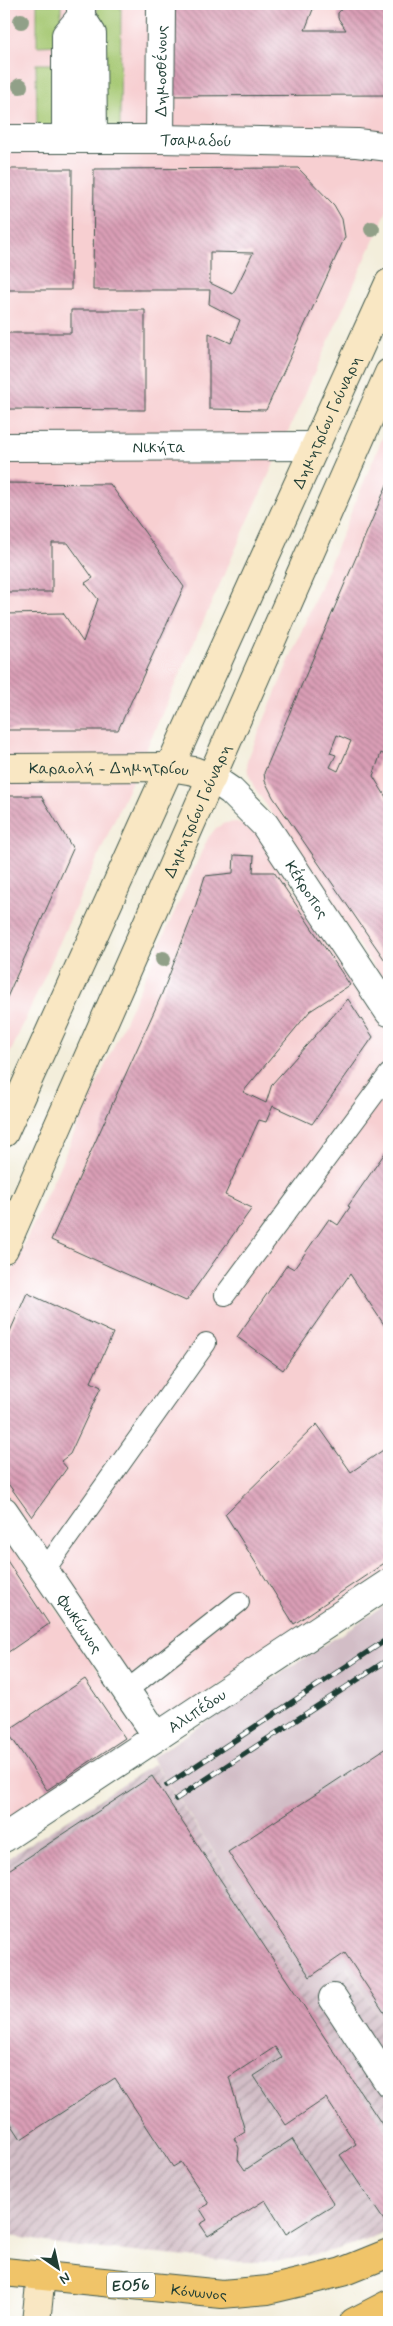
<svg xmlns="http://www.w3.org/2000/svg" width="393" height="2326" viewBox="0 0 393 2326" font-family="Mynerve,sans-serif">
<defs>
<pattern id="industrial-furrows" width="10" height="10" patternUnits="userSpaceOnUse" patternTransform="scale(1.25)"><rect width="10" height="10" fill="#d2bdc6"/><path d="M-1 1l2-2M0 10L10 0M9 11l2-2" fill="none" stroke="#aa9ba2"/></pattern>
<pattern id="building-back-hatch" width="6" height="6" patternUnits="userSpaceOnUse" patternTransform="scale(1.25)"><rect width="6" height="6" fill="#da9eb6"/><path d="M-1 5l2 2M0 0l6 6M5-1l2 2" fill="none" stroke="#b08295"/></pattern>
</defs>
<rect width="100%" height="100%" fill="#fff"/>
<filter id="ink" filterUnits="userSpaceOnUse"><feTurbulence type="fractalNoise" baseFrequency=".02" numOctaves="2"/><feDisplacementMap in="SourceGraphic" scale="10" xChannelSelector="R" yChannelSelector="G"/><feConvolveMatrix kernelMatrix="1 2 1 2 8 2 1 2 1" color-interpolation-filters="sRGB"/></filter>
<filter id="wash" filterUnits="userSpaceOnUse"><feTurbulence type="fractalNoise" baseFrequency=".0096" numOctaves="4" result="noise"/><feDisplacementMap in="SourceGraphic" scale="20" xChannelSelector="R" yChannelSelector="G"/><feGaussianBlur stdDeviation="1.12" result="paint"/><feColorMatrix in="noise" values="0 0 0 0 0 0 0 0 0 0 0 0 0 0 0 0 0 1.4 0 .05"/><feComposite in="paint" operator="in"/></filter>
<g filter="url(#wash)">
<rect width="100%" height="100%" fill="#f3eedb"/>
<g fill="#f7cfd1">
<path d="M4 4H389V206L4 1067Z"/>
<path d="M389 422V990L254 787 248 773 247 761Z"/>
<path d="M237 822 248 827 257 833 389 1032V1571L162 1724 4 1492V1289L208 838 216 828 225 823Z"/>
<path d="M4 1532 143 1736 4 1829Z"/>
</g>
<path fill="url(#industrial-furrows)" d="M154 1764 307 1992 346 1967 389 2032V2229L367 2240 335 2250 297 2258 262 2262H242L70 2246 4 2235V1861Z"/>
<path fill="#d2bdc6" d="M389 1603V2032L347 1967 308 1993 151 1758Z"/>
<g fill="#a5c872" stroke="#628253">
<path d="M37 4H61V45L37 46Z"/>
<path d="M97 4H121L120 128 96 127Z"/>
<path d="M36 64H59L60 130H37Z"/>
</g>
<g id="blocks">
<g fill="url(#building-back-hatch)" fill-rule="evenodd">
<path d="M150 4H315L305 30H346L338 18V13L346 4H389V95L149 96Z"/>
<path d="M298 168 334 205 342 219 345 237 266 410 209 409V333L231 343 240 320 209 304 210 290H93L94 169ZM210 252 253 253 233 294 210 283Z"/>
<path d="M4 169H72L71 290H4Z"/>
<path d="M71 310H145V410L4 409V333H71Z"/>
<path d="M389 480V757L381 753 373 776 389 802V966L273 797 265 781 264 773ZM337 735 351 741 338 771 330 767 336 755 330 753Z"/>
<path d="M4 483 110 484 184 587 118 730H4V614L63 613 83 642 98 599 85 583 93 578 68 543H52V592H4Z"/>
<path d="M4 796H41L73 849 4 1004Z"/>
<path d="M234 855 254 856 253 872H274L350 985 310 1011 243 1092 266 1103 272 1084 348 999 373 1037 312 1124 273 1106 266 1122 259 1120 225 1195 252 1208 186 1301 51 1240 161 996 193 914 205 876 233 873Z"/>
<path d="M389 1147V1332L350 1274 283 1370 237 1337 287 1265 294 1269 329 1219 338 1225 350 1207 348 1206Z"/>
<path d="M27 1293 113 1333 91 1382 101 1387 70 1454 61 1461 67 1468 32 1517 4 1478V1345Z"/>
<path d="M317 1424 351 1472 389 1446V1560L294 1624 225 1514Z"/>
<path d="M4 1556 49 1624 4 1655Z"/>
<path d="M85 1679 125 1738 47 1790 7 1731Z"/>
<path d="M389 1746V2020L345 1953 310 1977 228 1852Z"/>
<path d="M152 1776 389 2135V2219L385 2222 340 2155 356 2144 326 2098 286 2125 254 2076 282 2058 275 2047 229 2077 245 2131 234 2138 239 2148 238 2160 245 2170 292 2139 334 2204 286 2234 265 2200 208 2236 200 2224 207 2220 200 2209 209 2204 181 2162 173 2167 115 2078 21 2139 4 2113V1873Z"/>
</g>
</g>
</g>
<g filter="url(#ink)">
<use href="#blocks" fill-opacity="0" stroke="#3f584d" stroke-width="1"/>
<g fill="none" stroke-linecap="round" stroke-linejoin="round">
<defs>
<g id="lane">
<path d="M225 1295 389 1074"/>
<path d="M44 1571 206 1343"/>
<path d="M126 1691 239 1602"/>
</g>
<g id="street">
<path d="M81 4V17L92 34 93 139"/>
<path id="s1" d="M4 139H160L357 143 389 147"/>
<path d="M66 139V35L81 17"/>
<path id="s2" d="M160 139 161 4"/>
<path id="s3" d="M4 447 315 446"/>
<path id="s4" d="M212 778 231 791 265 825 389 1012"/>
<path id="s5" d="M4 1511 157 1736"/>
<path id="s6" d="M4 1838 389 1583"/>
<path d="M333 1998 389 2083"/>
</g>
<g id="secondary">
<path id="s7" d="M4 768 170 767 194 771 212 778"/>
<path id="s8" d="M4 1133 389 283"/>
<path id="s9" d="M4 1249 389 373"/>
<path d="M36 2322 41 2276"/>
</g>
<g id="primary">
<path id="s10" d="M4 2272 222 2294 268 2290 306 2281 342 2272 389 2253"/>
<path d="M354 2322 389 2304"/>
</g>
</defs>
<use href="#lane" stroke="#3f584d" stroke-width="22"/>
<use href="#street" stroke="#3f584d" stroke-width="30"/>
<use href="#secondary" stroke="#3f584d" stroke-width="30"/>
<use href="#primary" stroke="#3f584d" stroke-width="30"/>
<use href="#lane" stroke="#fff" stroke-width="20"/>
<use href="#street" stroke="#fff" stroke-width="28"/>
<use href="#secondary" stroke="#f9e7c3" stroke-width="28"/>
<use href="#primary" stroke="#f0c469" stroke-width="28"/>
<defs>
<g id="rail">
<path d="M167 1785 389 1638"/>
<path d="M176 1799 389 1659"/>
</g>
</defs>
<use href="#rail" stroke="#1f3d34" stroke-width="5.5"/>
<use href="#rail" stroke="#fff" stroke-width="4" stroke-dasharray="11" stroke-linecap="butt"/>
</g>
<g fill="#91a088">
<circle cx="21" cy="21" r="8"/>
<circle cx="20" cy="86" r="8"/>
<circle cx="372" cy="229" r="8"/>
<circle cx="163" cy="959" r="8"/>
</g>
</g>
<g text-anchor="middle" stroke-width="5" stroke-linejoin="round" paint-order="stroke">
<rect fill="#fff" stroke="#627771" stroke-width="1" x="107" y="2272.5" width="48" height="25" rx="4"/>
<g font-size="15" font-weight="bold" fill="#1f3d34">
<text x="131" y="2290">ΕΟ56</text>
</g>
<g font-size="16" fill="#1f3d34" stroke="#fff">
<text dy="6" stroke="none"><textPath href="#s2" startOffset="68">Δημοσθένους</textPath></text>
<text dy="6" stroke="none"><textPath href="#s1" startOffset="192">Τσαμαδού</textPath></text>
<text dy="6" stroke="none"><textPath href="#s8" startOffset="781">Δημητρίου Γούναρη</textPath></text>
<text dy="6" stroke="none"><textPath href="#s3" startOffset="155">Νικήτα</textPath></text>
<text dy="6" stroke="none"><textPath href="#s7" startOffset="105">Καραολή - Δημητρίου</textPath></text>
<text dy="6" stroke="none"><textPath href="#s9" startOffset="479">Δημητρίου Γούναρη</textPath></text>
<text dy="6" stroke="none"><textPath href="#s4" startOffset="148">Κέκροπος</textPath></text>
<text dy="6" stroke="none"><textPath href="#s5" startOffset="136">Φωκίωνος</textPath></text>
<text dy="6" stroke="none"><textPath href="#s6" startOffset="231">Αλιπέδου</textPath></text>
<text dy="6" stroke="none"><textPath href="#s10" startOffset="196">Κόνωνος</textPath></text>
</g>
</g>
<rect width="393" height="2326" fill="none" stroke="#fff" stroke-width="20"/>
<g transform="translate(58 2268) rotate(146)" stroke="#ffffff" stroke-width="4" paint-order="stroke">
<path d="M0-4L9 19L0 12L-9 19Z" fill="#1f3d34"/>
<text y="-8" font-size="14" font-weight="bold" text-anchor="middle" fill="#1f3d34">N</text>
</g>
</svg>
